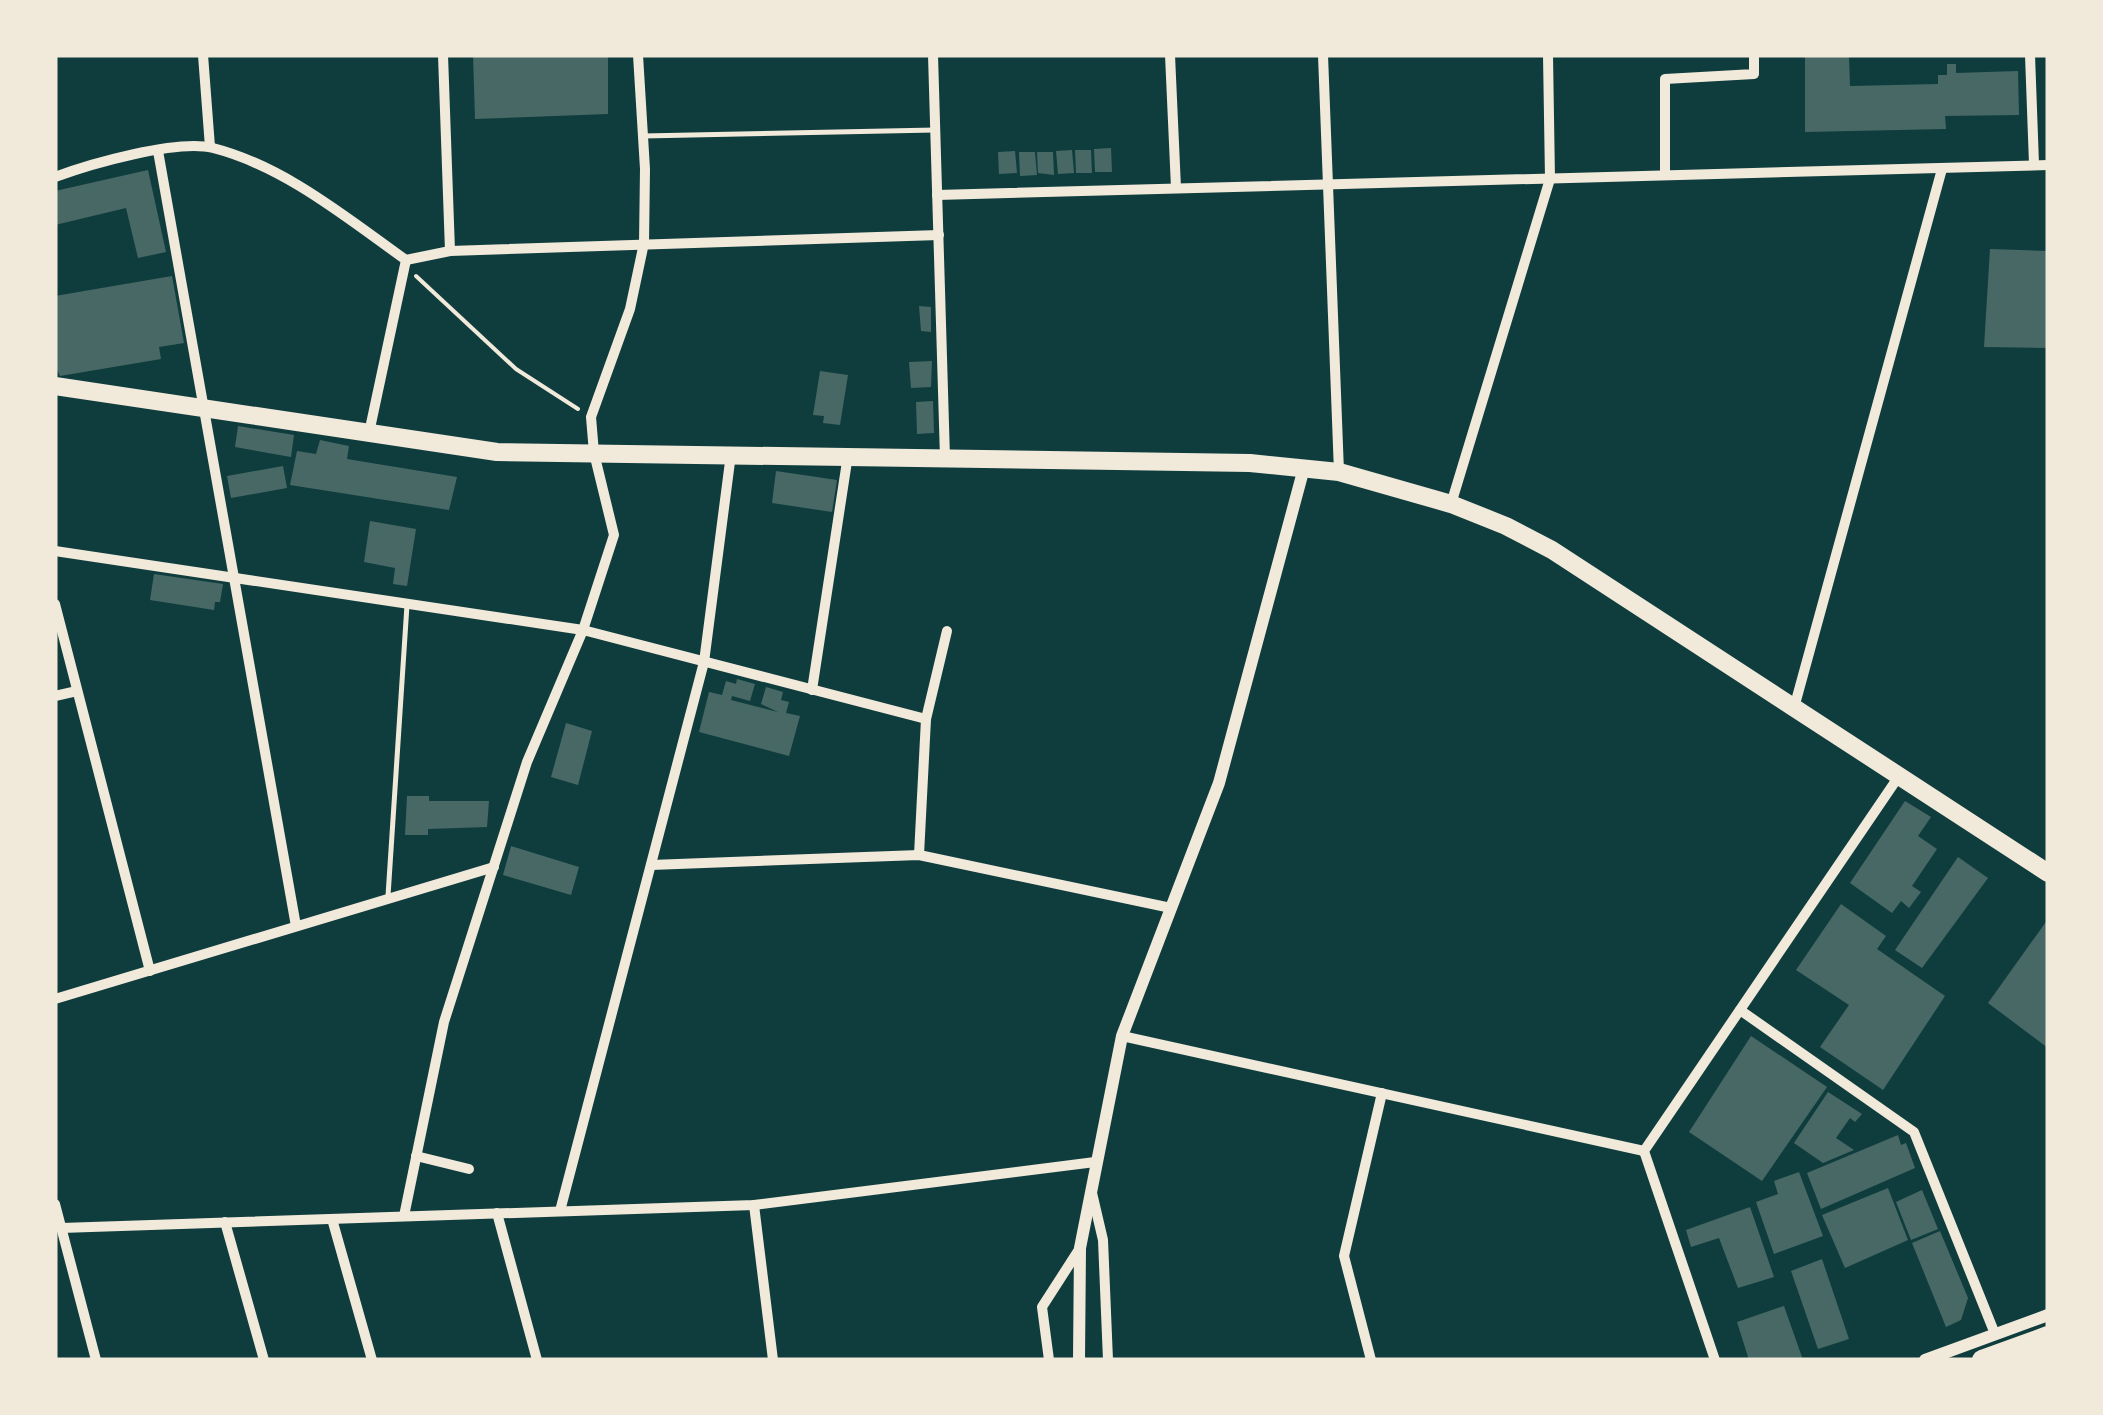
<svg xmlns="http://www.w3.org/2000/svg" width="2103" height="1415" viewBox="0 0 2103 1415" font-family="Karla,sans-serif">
<rect width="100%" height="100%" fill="#0f3d3e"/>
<g fill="#486865">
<path d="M473 55H608V114L475 119Z"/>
<path d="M1805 55H1849L1850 86 1938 84V75H1947V64H1956V73L2018 71 2019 115 1945 116 1946 129 1805 132Z"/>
<path d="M1111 148 1112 172H1095L1094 149Z"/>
<path d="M1072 150 1074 173 1058 174 1056 151Z"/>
<path d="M1075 150H1091L1092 173H1076Z"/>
<path d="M1015 151 1017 173 999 174 998 152Z"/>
<path d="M1019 152H1035L1037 175 1020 176Z"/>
<path d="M1037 152H1053L1054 175 1038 173Z"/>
<path d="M148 170 166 252 138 258 126 208 55 225V191Z"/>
<path d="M1990 249 2048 251V348L1984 347Z"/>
<path d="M172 276 184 343 159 347 161 359 60 376 55 366V296Z"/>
<path d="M919 306 931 307V332L921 331Z"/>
<path d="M932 361 931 387 911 388 909 362Z"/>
<path d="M820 371 848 375 840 425 823 423 824 416 813 415Z"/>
<path d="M933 401 934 433 917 434 916 402Z"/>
<path d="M238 426 294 435 291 457 235 447Z"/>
<path d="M320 440 349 446 347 459 457 477 449 510 290 485 297 451 316 454Z"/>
<path d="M283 466 287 488 231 498 227 476Z"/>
<path d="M776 471 837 480 832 512 772 503Z"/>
<path d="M370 521 416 529 407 586 393 584 395 568 364 562Z"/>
<path d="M154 574 223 584 220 602H215L214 610 150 600Z"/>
<path d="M737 679 755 684 750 701 732 696 731 700 778 712 761 704 766 687 783 692 781 700 789 702 786 713 800 716 789 756 699 732 709 692 722 695 726 681 736 684Z"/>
<path d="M566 723 592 731 578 785 551 777Z"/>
<path d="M407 796H429V801H489L487 827 428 829V835H405Z"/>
<path d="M1905 801 1931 817 1918 836 1937 849 1912 886 1921 892 1909 908 1901 901 1892 913 1850 883Z"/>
<path d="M511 846 579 867 571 895 503 875Z"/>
<path d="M1958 857 1988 878 1922 968 1895 950Z"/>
<path d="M1841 904 1886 936 1877 949 1945 996 1883 1090 1820 1047 1849 1005 1796 970Z"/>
<path d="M2048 919V1048L1988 1003Z"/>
<path d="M1751 1036 1827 1087 1762 1181 1689 1132Z"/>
<path d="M1828 1092 1862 1114 1855 1122 1850 1118 1836 1138 1854 1150 1823 1163 1794 1143Z"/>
<path d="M1898 1135 1901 1145 1906 1143 1915 1168 1821 1209 1807 1173Z"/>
<path d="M1799 1172 1823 1236 1774 1254 1756 1202 1778 1194 1774 1181Z"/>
<path d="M1888 1188 1908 1240 1845 1268 1822 1215Z"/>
<path d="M1922 1190 1938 1229 1911 1240 1896 1202Z"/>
<path d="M1750 1207 1774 1277 1738 1288 1719 1238 1691 1247 1686 1230Z"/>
<path d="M1940 1231 1968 1298 1961 1320 1946 1327 1912 1243Z"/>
<path d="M1822 1259 1849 1339 1818 1349 1791 1271Z"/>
<path d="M1784 1306 1803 1360H1749L1737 1322Z"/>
</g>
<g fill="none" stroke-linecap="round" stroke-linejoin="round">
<path stroke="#f1e9da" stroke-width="4" d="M416 276 516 369 578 409"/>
<g stroke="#f1e9da" stroke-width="5">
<path d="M643 136 935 130"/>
<path d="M388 896 407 605"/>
</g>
<g stroke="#f1e9da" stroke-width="10">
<path d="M203 55 210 147"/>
<path d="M443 55 450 251"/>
<path d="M933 55 945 458"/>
<path d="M1170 55 1176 188"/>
<path d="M1323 55 1339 472"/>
<path d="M2030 55 2034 164"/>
<path d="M158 151 296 926"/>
<path d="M1665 175V79L1754 74V55"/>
<path d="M55 177C90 164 177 139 213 148 284 166 347 218 406 260L369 433"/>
<path d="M937 195 2048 165"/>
<path d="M406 260 450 251 939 235"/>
<path d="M1451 504 1550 179 1548 55"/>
<path d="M55 551 583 630 926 719 919 855"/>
<path d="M55 604 150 971"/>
<path d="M812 690 848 455"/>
<path d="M55 696 77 691"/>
<path d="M1794 708 1942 169"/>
<path d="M926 719 947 631"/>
<path d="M651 865 919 855 1171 908"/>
<path d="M55 999 494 867"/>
<path d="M1740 1010 1914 1132 1995 1334"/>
<path d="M1122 1036 1644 1151"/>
<path d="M416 1156 469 1169"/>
<path d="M1092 1193 1103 1240 1108 1360"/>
<path d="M55 1204 96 1360"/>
<path d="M754 1205 773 1360"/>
<path d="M560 1211 704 662 731 454"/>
<path d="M497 1213 537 1360"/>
<path d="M404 1216 444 1022 527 762 583 630 614 535 594 453 591 417 630 309 644 243 645 169 638 55"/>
<path d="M332 1219 372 1360"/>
<path d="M225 1222 264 1360"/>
<path d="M61 1228 754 1205 1095 1162"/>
<path d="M1049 1360 1042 1307 1080 1248"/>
<path d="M1371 1360 1344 1256 1382 1093"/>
<path d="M1715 1360 1644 1151 1899 776"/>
</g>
<g stroke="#f1e9da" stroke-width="12">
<path d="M1079 1360 1080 1248 1122 1036 1219 783 1304 468"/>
<path d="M1925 1360 2048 1315"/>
</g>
<path stroke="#f1e9da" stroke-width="18" d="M55 386 497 452 1250 463 1339 472 1451 504 1506 526 1552 550 2048 873"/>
<path stroke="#f1e9da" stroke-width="18" d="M2024 1360 2048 1352"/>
<path stroke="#f1e9da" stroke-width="20" d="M1982 1360 2048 1336"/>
</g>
<rect width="2103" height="1415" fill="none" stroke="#f1e9da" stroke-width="115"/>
</svg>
